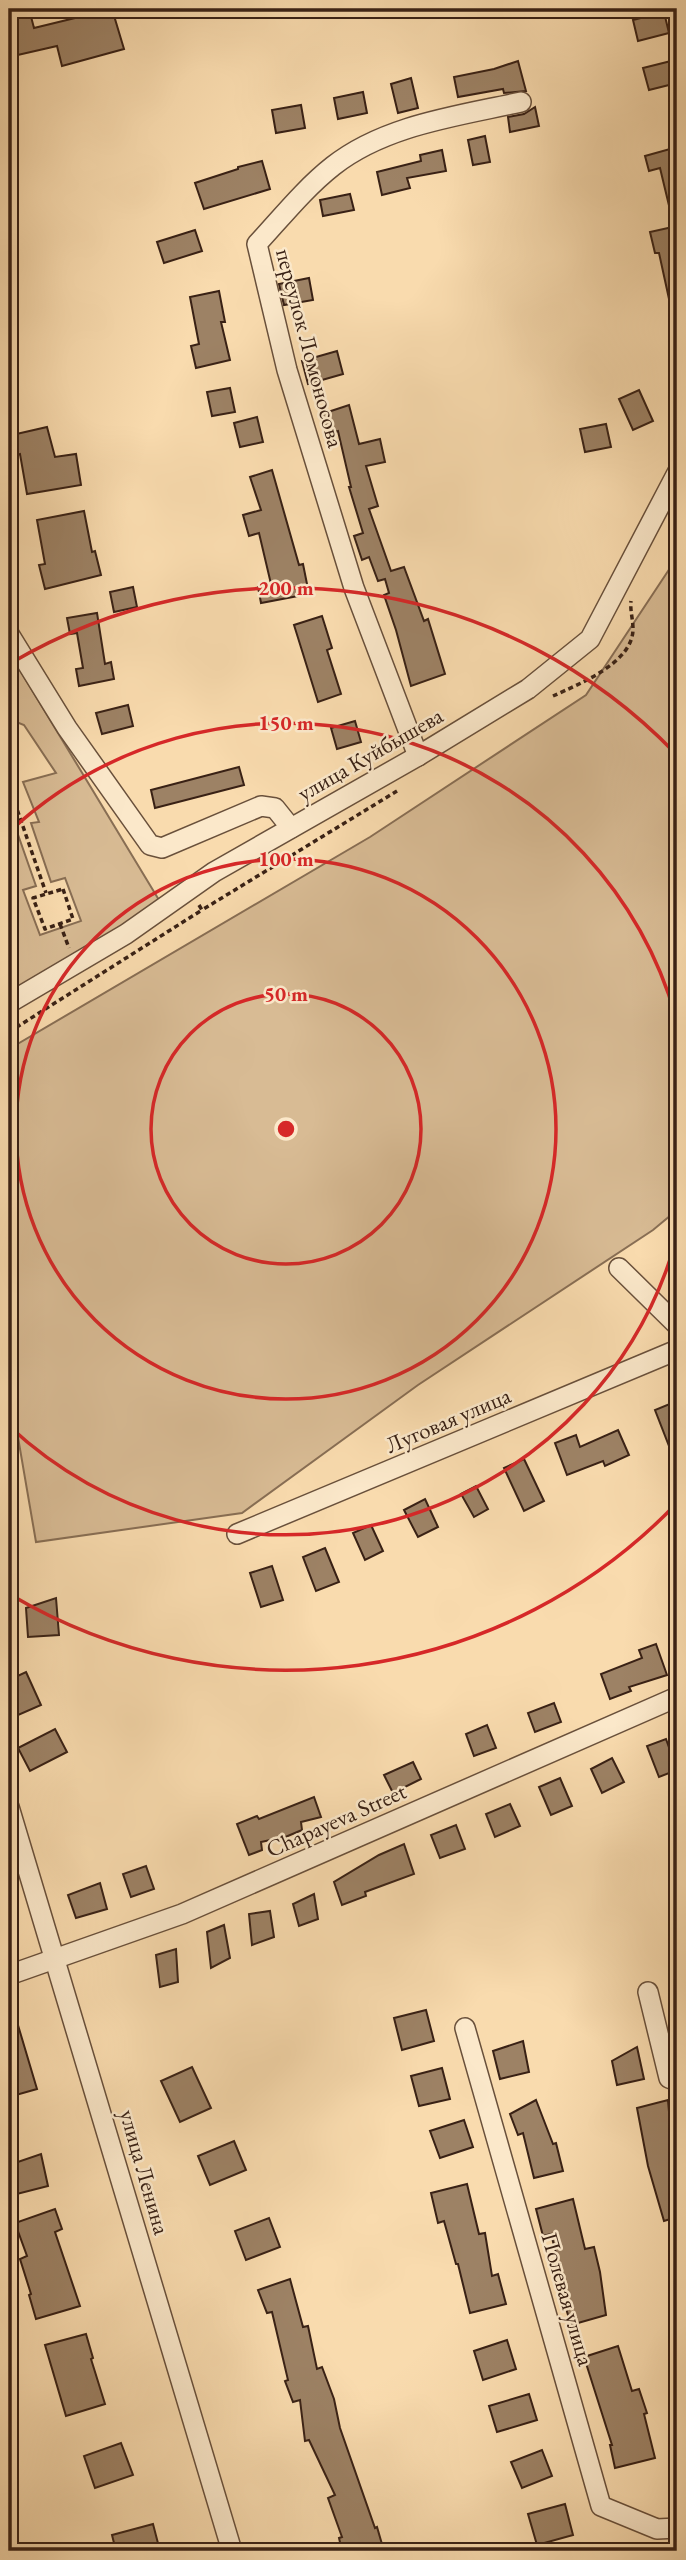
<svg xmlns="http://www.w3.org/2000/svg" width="686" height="2560" viewBox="0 0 686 2560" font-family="'EB Garamond',serif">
<rect width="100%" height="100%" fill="#f9dbae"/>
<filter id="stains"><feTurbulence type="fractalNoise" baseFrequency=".00286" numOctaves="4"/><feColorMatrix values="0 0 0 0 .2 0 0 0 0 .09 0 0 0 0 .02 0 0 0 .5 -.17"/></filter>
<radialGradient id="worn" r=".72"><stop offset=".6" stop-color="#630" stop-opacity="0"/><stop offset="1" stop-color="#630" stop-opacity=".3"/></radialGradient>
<g fill="#d8bb94" stroke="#886e54" stroke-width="2">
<path d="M676 559 677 1210 653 1230 418 1385 242 1513 36 1542 9 1385V1049L370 837 586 695Z"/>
<path d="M9 652 159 900 156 906 9 994V831L16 829 36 886 23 890 40 935 81 921 65 878 51 882 31 823 39 822 23 782 56 773 24 725 9 719Z"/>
</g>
<g fill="#9d8265" stroke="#392115" stroke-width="2">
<path d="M9 9H29L34 28 112 9 124 49 62 66 57 46 9 57Z"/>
<path d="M664 12 669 33 638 41 633 20Z"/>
<path d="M518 61 526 91 504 93 503 89 458 97 454 77 494 69Z"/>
<path d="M671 61 677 83 649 90 643 68Z"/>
<path d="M411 78 418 108 398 113 391 84Z"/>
<path d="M363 92 367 113 338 119 334 98Z"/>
<path d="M301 105 305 128 276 133 272 110Z"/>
<path d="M535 107 539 126 510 132 508 117 524 114Z"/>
<path d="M485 136 490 162 473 165 468 140Z"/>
<path d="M677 147V217L672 218 660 168 649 171 645 156Z"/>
<path d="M442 150 446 171 407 178 410 188 382 195 377 172 421 161 420 155Z"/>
<path d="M262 161 270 189 204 209 195 183 238 169V167Z"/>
<path d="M350 194 354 210 323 216 320 200Z"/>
<path d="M677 226V307L671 308 659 253H655L650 232Z"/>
<path d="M195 230 202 251 164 263 157 242Z"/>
<path d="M309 278 313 300 284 305 279 284Z"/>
<path d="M219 291 225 322H221L230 360 196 368 191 346 199 344 190 297Z"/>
<path d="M337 351 343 374 308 384 302 361Z"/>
<path d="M230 388 235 412 212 416 207 392Z"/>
<path d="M639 390 653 421 633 430 619 399Z"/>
<path d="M349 405 359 444 380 439 385 462 366 466 378 506 369 509 391 571 404 567 424 621 428 619 445 674 411 686 396 630 384 595 389 593 385 579 378 581 369 557 362 560 354 536 363 533 349 487H351L338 431 329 434 322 414Z"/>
<path d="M257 417 263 442 240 447 234 423Z"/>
<path d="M606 424 611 447 585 452 580 429Z"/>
<path d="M47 427 55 457 76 454 81 485 27 494 20 454 17 455 12 435Z"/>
<path d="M272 470 299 565 303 564 309 594 261 603 258 587 271 584 259 533 249 536 243 515 261 510 250 477Z"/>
<path d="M84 511 92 552 95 551 101 575 45 589 39 565 45 564 37 520Z"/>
<path d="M133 587 137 607 114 612 110 592Z"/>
<path d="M97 613 105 664 111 662 114 679 79 686 76 669 83 668 77 633 70 634 67 618Z"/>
<path d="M322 616 332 648 327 650 341 694 318 702 294 625Z"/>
<path d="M128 705 133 726 102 734 96 713Z"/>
<path d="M355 721 361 742 337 749 331 728Z"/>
<path d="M239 767 244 785 155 808 151 790Z"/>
<path d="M672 1403 677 1417 676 1464 655 1410Z"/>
<path d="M618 1430 629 1455 605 1466 603 1461 567 1475 555 1443 576 1435 580 1447Z"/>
<path d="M524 1459 544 1501 524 1511 504 1468Z"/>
<path d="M476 1486 488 1509 474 1517 461 1494Z"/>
<path d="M425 1499 438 1527 418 1537 404 1510Z"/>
<path d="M371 1525 383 1551 365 1560 353 1533Z"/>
<path d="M325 1548 339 1582 316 1591 303 1557Z"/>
<path d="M272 1566 283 1600 261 1607 250 1573Z"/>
<path d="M56 1598 59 1635 28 1637 26 1608Z"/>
<path d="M656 1644 667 1675 629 1687 631 1691 610 1699 601 1674 642 1658 639 1650Z"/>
<path d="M26 1672 41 1705 9 1719V1680Z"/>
<path d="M554 1703 561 1722 535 1732 528 1713Z"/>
<path d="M487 1725 496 1748 474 1756 466 1734Z"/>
<path d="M55 1729 67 1752 30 1771 18 1748Z"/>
<path d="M666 1739 677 1770 659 1777 647 1746Z"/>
<path d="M612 1758 624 1782 602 1793 591 1769Z"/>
<path d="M413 1762 421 1779 393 1793 384 1775Z"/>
<path d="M560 1778 572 1806 551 1815 539 1787Z"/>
<path d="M314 1797 321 1817 301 1822 302 1830 276 1841 275 1839 261 1842 262 1850 249 1855 237 1824 257 1816 259 1819Z"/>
<path d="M510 1804 520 1826 495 1837 486 1814Z"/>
<path d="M456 1825 465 1849 440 1858 431 1835Z"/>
<path d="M404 1844 414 1874 365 1892 366 1896 342 1905 334 1882 379 1855Z"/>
<path d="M146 1866 154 1889 131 1897 123 1874Z"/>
<path d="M100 1883 107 1909 76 1918 68 1895Z"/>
<path d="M314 1894 318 1919 299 1926 293 1904Z"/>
<path d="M270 1911 274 1937 252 1945 249 1914Z"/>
<path d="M224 1925 230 1958 211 1968 207 1932Z"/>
<path d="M176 1949 178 1982 160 1987 156 1955Z"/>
<path d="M9 2005H12L37 2089 9 2097Z"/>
<path d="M426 2010 434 2041 402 2050 394 2018Z"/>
<path d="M523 2041 529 2072 500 2079 493 2051Z"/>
<path d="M637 2047 644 2079 617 2085 612 2061Z"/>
<path d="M192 2067 211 2108 180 2122 161 2081Z"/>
<path d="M442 2068 450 2099 419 2106 411 2076Z"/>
<path d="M536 2100 553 2144 556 2143 563 2171 534 2178 523 2133 518 2135 510 2114Z"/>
<path d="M668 2100 673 2159 677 2157V2217L664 2221 648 2166 637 2108Z"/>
<path d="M464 2120 473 2147 440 2158 430 2131Z"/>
<path d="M234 2141 246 2170 210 2185 198 2156Z"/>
<path d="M41 2154 48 2186 9 2196V2165Z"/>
<path d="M467 2184 479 2234 485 2233 492 2276 498 2274 506 2304 470 2313 458 2264H456L444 2221 438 2223 431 2193Z"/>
<path d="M573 2199 585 2249 594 2247 600 2272 606 2315 571 2325 565 2305 569 2304 551 2234 543 2236 536 2209Z"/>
<path d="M55 2209 62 2229 55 2232 80 2306 36 2319 29 2295 31 2294 20 2259 27 2256 15 2223Z"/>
<path d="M269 2218 280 2247 246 2260 235 2231Z"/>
<path d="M290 2279 303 2327 308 2326 317 2369 322 2367 334 2399 340 2428 375 2528 377 2527 384 2551H342L339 2538 342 2537 328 2498 335 2495 309 2440 305 2441 300 2400 293 2402 285 2381 288 2380 272 2312 267 2313 258 2290Z"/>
<path d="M86 2334 93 2358 91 2359 105 2404 66 2416 45 2345Z"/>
<path d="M507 2340 516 2369 483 2380 474 2351Z"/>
<path d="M618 2346 632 2391 639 2389 647 2413 644 2414 655 2458 615 2468 610 2445H612L584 2357Z"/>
<path d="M529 2394 537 2420 497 2432 489 2406Z"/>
<path d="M121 2443 133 2475 95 2488 84 2456Z"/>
<path d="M542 2450 552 2476 522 2488 511 2462Z"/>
<path d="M565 2504 573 2535 537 2545 528 2514Z"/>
<path d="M153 2524 160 2551H116L112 2535Z"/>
</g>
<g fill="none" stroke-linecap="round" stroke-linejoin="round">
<defs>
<g id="minor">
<path d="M9 634 67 728 150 845 162 848 261 806 275 808 291 828"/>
<path d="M418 756 354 588 287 370 257 244C281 218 305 188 333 166 385 125 458 116 521 102"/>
<path d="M9 1003 126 934 214 872 418 756 528 689 590 639 677 473"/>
<path d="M619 1268 677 1325"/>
<path d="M237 1534 677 1350"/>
<path d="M9 1807 232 2551"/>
<path d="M9 1975 182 1914 677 1697"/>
<path d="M648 1992 669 2078 677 2081"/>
<path d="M465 2028 601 2506 657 2529 677 2528"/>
</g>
</defs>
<use href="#minor" stroke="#69503b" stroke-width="22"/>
<g stroke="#392115" stroke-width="3.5" stroke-dasharray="5 3.5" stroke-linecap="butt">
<path d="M553 696C579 684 633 663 633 629 633 619 630 611 631 601"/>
<path d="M9 786 46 893"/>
<path d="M63 889 73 919 45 929 33 898Z"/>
<path d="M199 905 202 910 397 791"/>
<path d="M60 924 69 948"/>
<path d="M9 1032 202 910"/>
</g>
<use href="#minor" stroke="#fbe8ca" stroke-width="19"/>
</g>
<g fill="none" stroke="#d62828" stroke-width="3.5">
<circle cx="286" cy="1129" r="135"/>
<circle cx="286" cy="1129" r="270"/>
<path d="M677 1237A406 406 0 0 1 9 1426M9 832A406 406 0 0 1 677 1021"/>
<path d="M675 1505A541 541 0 0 1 11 1595M11 663A541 541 0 0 1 675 753"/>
</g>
<g text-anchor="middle" stroke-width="5" stroke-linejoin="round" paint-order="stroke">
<g font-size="23" fill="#392115" stroke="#fbe8ca">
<text transform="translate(310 348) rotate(75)" y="8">переулок Ломоносова</text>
<text transform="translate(370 754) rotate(-30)" y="8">улица Куйбышева</text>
<text transform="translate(448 1420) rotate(-23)" y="8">Луговая улица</text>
<text transform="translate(336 1820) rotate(-24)" y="8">Chapayeva Street</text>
<text transform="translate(145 2172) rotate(74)" y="8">улица Ленина</text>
<text transform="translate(568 2299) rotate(74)" y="8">Полевая улица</text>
</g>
</g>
<circle cx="286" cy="1129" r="10" fill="#d62828" stroke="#fbe8ca" stroke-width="3.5"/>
<g font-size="21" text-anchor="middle" font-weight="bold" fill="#d62828" stroke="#fbe8ca" stroke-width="5" stroke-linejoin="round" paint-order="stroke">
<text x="286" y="595">200 m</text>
<text x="286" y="730">150 m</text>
<text x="286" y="866">100 m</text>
<text x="286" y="1001">50 m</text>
</g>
<rect width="686" height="2560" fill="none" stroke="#f9dbae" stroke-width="35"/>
<rect x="10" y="10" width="665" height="2539" fill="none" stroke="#392115" stroke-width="3.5"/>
<rect x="18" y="18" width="651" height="2525" fill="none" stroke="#392115" stroke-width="2"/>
<rect width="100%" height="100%" filter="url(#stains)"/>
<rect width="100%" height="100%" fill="url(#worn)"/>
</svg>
